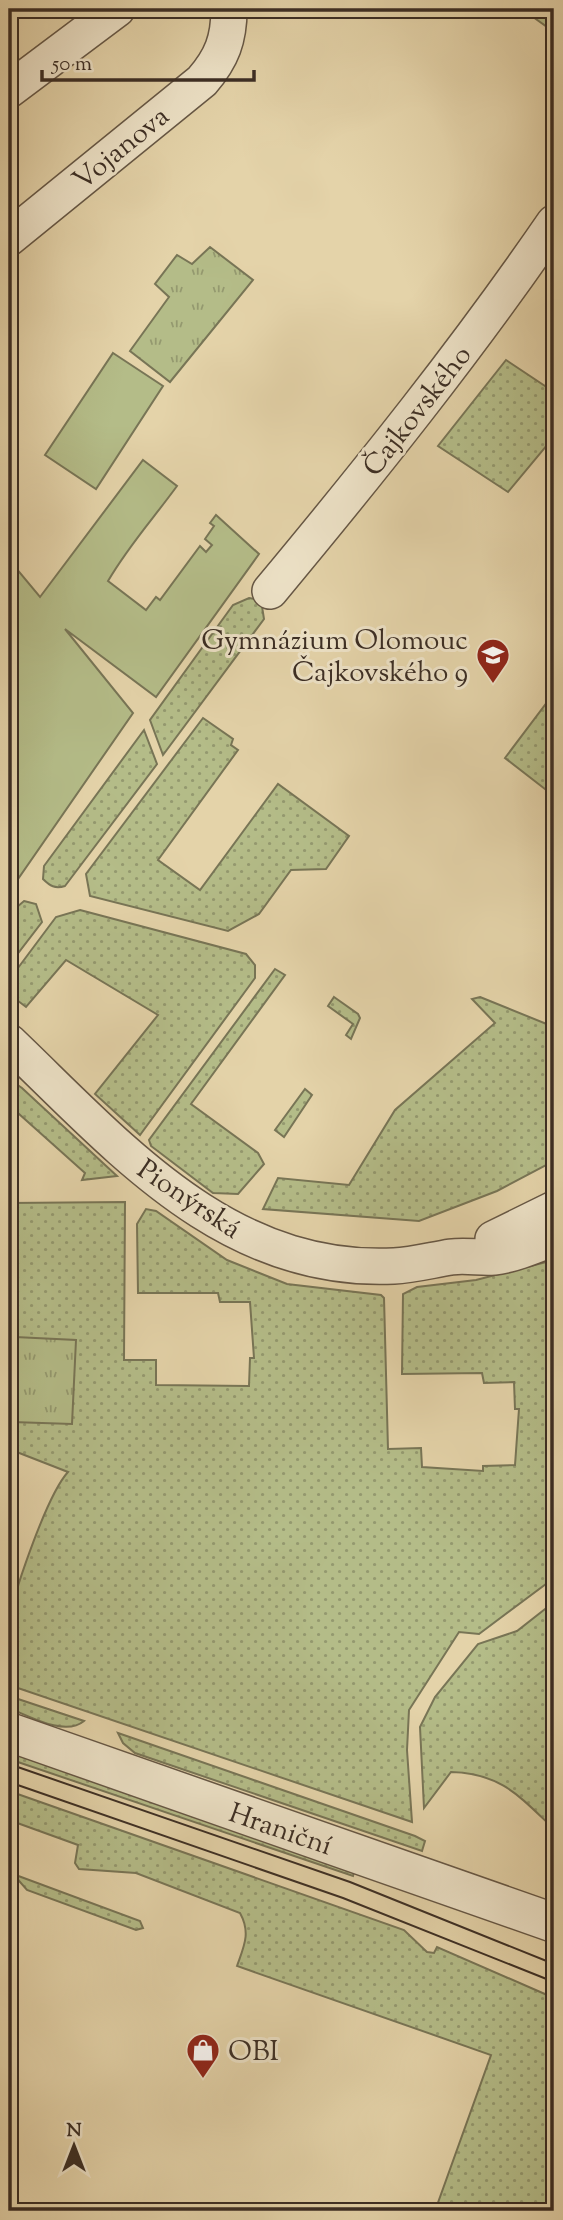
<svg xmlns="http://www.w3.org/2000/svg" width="563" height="2220" viewBox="0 0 563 2220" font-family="'Sorts Mill Goudy',serif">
<defs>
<pattern id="grass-dots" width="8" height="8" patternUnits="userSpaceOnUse" patternTransform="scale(1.75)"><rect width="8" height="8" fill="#b4bc88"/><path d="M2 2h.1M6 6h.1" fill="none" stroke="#94996f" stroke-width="1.8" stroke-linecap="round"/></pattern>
<pattern id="park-tufts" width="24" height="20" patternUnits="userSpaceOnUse" patternTransform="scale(1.75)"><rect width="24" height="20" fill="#b4bc88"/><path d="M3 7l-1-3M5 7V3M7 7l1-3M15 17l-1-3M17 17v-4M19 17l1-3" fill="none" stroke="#94996f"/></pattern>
</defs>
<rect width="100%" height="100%" fill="#e4d3a9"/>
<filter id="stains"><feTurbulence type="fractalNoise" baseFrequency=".00286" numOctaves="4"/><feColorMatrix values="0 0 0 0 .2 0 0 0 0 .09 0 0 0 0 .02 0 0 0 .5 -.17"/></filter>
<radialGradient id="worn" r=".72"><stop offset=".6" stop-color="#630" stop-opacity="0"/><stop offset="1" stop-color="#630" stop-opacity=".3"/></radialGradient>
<g fill="url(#grass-dots)" stroke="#787556" stroke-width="2">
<path d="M522 9H543L554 16V32Z"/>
<path d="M506 360 554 392V450L547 445 508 492 438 446Z"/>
<path d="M249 598 261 600 264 619 163 755 150 720 233 605Z"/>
<path d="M554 693V796L505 758Z"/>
<path d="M203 718 233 739 231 745 238 750 158 860 200 890 278 784 349 836 326 869 291 870 259 914 228 931 90 896 86 874Z"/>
<path d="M144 730 157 764 65 886C55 889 50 886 43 879L44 866Z"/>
<path d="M24 901 36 904 42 922 9 965V914Z"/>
<path d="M80 910 246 954 255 965V978L140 1135 95 1094 158 1015 66 960 26 1007 9 994V980L56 917Z"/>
<path d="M275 969 285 975 191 1104 258 1153 264 1164 238 1194 213 1193 151 1146 149 1140Z"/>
<path d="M334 997 358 1014 360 1018 351 1039 346 1035 353 1024 328 1006Z"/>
<path d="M480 997 554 1027V1161L497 1191 419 1221 263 1209 278 1178 349 1185 395 1110 495 1023 472 999Z"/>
<path d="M9 1079 22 1088 117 1176 82 1180 85 1173 9 1105Z"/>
<path d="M305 1089 312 1095 284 1137 275 1130Z"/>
<path d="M125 1202 124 1360H156V1385L249 1386 250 1358H254L250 1302H220L218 1293H138L137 1224 146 1209 156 1211 227 1260 287 1284 381 1295 384 1298 388 1449 421 1448 422 1467 483 1471V1466L515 1465 519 1409H515L514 1382 484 1383 482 1373 402 1374 403 1294 417 1287 476 1280 554 1260V1578L479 1634 459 1632 409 1710 407 1750 412 1822 9 1685C9 1664 5 1639 9 1619 16 1587 47 1495 68 1472L9 1449V1203Z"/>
<path d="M554 1602V1829C520 1797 501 1773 451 1772L424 1808 420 1727 435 1697 478 1644 517 1631Z"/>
<path d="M9 1696 84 1721C65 1737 29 1716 9 1708Z"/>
<path d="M118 1733 415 1836 425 1841 422 1851 135 1753 123 1743Z"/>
<path d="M9 1752 354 1872 353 1876 9 1759Z"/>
<path d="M9 1791 404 1930 427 1952 434 1953 437 1947 554 1998V2211H435L491 2055 237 1966C244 1946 251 1933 240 1913L136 1873 79 1869 75 1863 78 1845 9 1820Z"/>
<path d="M13 1874 140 1921 143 1928 136 1930 27 1890Z"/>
</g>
<g fill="url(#park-tufts)" stroke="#787556" stroke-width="2">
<path d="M210 247 253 280 170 382 130 351 169 297 155 284 177 255 192 264Z"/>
<path d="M15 1337 76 1340 72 1424 12 1422Z"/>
</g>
<g fill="#b4bc88" stroke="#787556" stroke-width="2">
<path d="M113 353 163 386 96 489 45 455Z"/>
<path d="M143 460 177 486C153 519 129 545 108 581L146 610 156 597 160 600 200 546 206 552 212 545 205 539 214 526 210 523 216 515 259 554 156 697 65 629 133 713 9 892V577L16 568 40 597Z"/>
</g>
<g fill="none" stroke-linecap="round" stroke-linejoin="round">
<defs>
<g id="minor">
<path d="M9 90 117 9"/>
<path d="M9 238 202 81C222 58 229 39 229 9"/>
<path d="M270 591C369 472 466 351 554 223"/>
<path d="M9 1042C119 1147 226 1274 394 1266 413 1265 432 1260 451 1257 465 1255 480 1258 494 1257 513 1255 536 1245 554 1238"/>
<path d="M493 1239 554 1209"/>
</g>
<path id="tertiary" d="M9 1732 554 1923"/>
</defs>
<use href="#minor" stroke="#665745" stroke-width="38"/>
<use href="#tertiary" stroke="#665745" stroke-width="41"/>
<use href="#minor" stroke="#ede2c7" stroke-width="35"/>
<use href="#tertiary" stroke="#ede2c7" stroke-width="38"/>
<g stroke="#3c2e24" stroke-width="2">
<path d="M9 1764 350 1882 554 1964"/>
<path d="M9 1782 343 1898 554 1982"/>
</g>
</g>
<defs>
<symbol id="school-pin" viewBox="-11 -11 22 30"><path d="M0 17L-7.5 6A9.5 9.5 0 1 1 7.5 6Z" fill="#8f2418" stroke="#ede2c7"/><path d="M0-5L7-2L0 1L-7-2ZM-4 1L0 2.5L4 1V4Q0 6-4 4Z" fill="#fff"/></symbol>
<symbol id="shop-pin" viewBox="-11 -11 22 30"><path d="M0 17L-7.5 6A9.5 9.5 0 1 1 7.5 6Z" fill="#8f2418" stroke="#ede2c7"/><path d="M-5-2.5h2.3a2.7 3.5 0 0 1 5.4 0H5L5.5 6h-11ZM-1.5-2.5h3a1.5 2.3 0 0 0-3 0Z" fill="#fff"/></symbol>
</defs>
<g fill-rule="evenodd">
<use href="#school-pin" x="474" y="636" width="38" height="52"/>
<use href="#shop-pin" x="184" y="2031" width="38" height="52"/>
</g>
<g text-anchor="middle" stroke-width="6" stroke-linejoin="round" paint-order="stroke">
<g font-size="28" fill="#3c2e24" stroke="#ede2c7">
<text transform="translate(120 147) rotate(-39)" y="10">Vojanova</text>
<text transform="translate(416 410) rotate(-52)" y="10">Čajkovského</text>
<text transform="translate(190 1198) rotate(34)" y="10">Pionýrská</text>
<text transform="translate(281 1828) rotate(19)" y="10">Hraniční</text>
</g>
<g font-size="28" fill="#3c2e24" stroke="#ede2c7" text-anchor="end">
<text x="468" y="649">Gymnázium Olomouc<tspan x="468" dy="32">Čajkovského 9</tspan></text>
<text x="228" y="2060" text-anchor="start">OBI</text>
</g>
</g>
<rect width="563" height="2220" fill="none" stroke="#e4d3a9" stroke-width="35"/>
<rect x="10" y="10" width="542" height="2199" fill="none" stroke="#3c2e24" stroke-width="3.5"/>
<rect x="18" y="18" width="528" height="2185" fill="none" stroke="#3c2e24" stroke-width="2"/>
<g transform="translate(74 2146)" stroke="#ede2c7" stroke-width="5" paint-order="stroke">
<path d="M0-5L12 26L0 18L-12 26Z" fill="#3c2e24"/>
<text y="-10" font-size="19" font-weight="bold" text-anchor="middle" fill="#3c2e24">N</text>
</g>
<path d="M42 70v10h212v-10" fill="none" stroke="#3c2e24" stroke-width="3.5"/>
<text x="52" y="70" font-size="21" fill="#3c2e24" stroke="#ede2c7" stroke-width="5" paint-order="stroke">50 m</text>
<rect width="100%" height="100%" filter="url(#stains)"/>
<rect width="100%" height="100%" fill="url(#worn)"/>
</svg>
